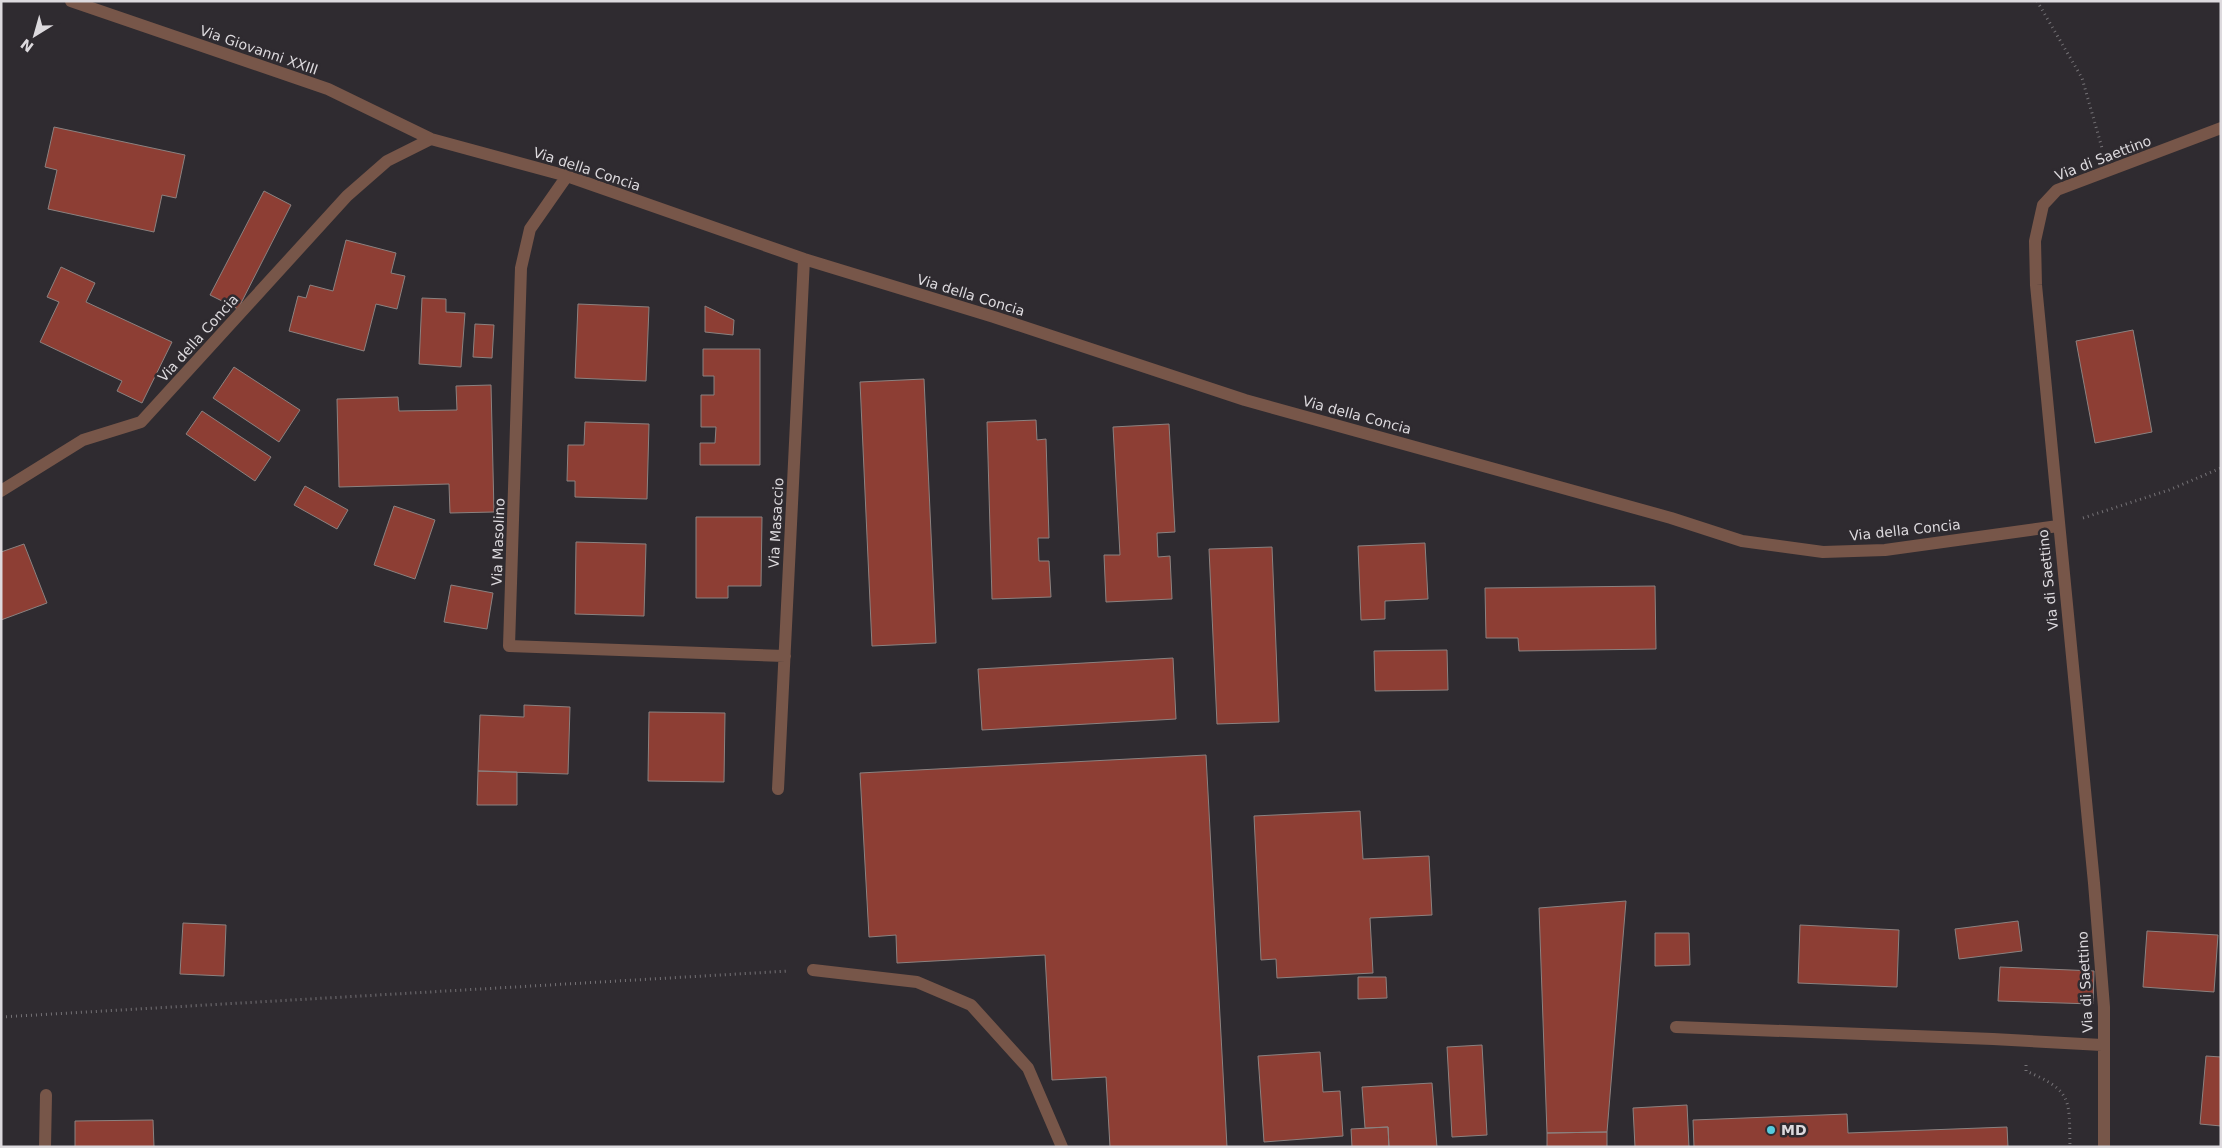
<svg xmlns="http://www.w3.org/2000/svg" width="2222" height="1148" font-family="'DejaVu Sans',sans-serif">
  <style>
    .building { fill: #8d3e34; stroke: #8b8280 }
    .lines { fill: none; stroke-linecap: round; stroke-linejoin: round }
    .path { stroke: #757276; stroke-width: 3; stroke-dasharray: 1 4; stroke-linecap: butt }
    .minor { stroke: #775649; stroke-width: 12 }
    .poi-dot { fill: #55cade; stroke: #2f2b30; stroke-width: 2 }
    .labels { text-anchor: middle; stroke-width: 5; stroke-linejoin: round; paint-order: stroke }
    .street-label { font-size: 14px; fill: #dddade; stroke: #2f2b30 }
    .poi-label { font-size: 14px; font-weight: bold; fill: #dddade; stroke: #2f2b30; text-anchor: start }
  </style>
  <rect width="100%" height="100%" fill="#2f2b30"/>
  <path class="building" d="M54,127L185,155L176,198L162,195L154,232L48,209L57,170L45,167Z
    M264,191L291,205L238,309L210,295Z
    M346,240L396,253L391,273L405,276L397,309L376,304L364,351L289,331L298,296L306,298L310,285L333,291Z
    M61,267L95,283L86,302L172,342L142,403L117,391L122,381L40,342L59,302L47,297Z
    M422,298L446,299V312L465,313L461,367L419,364Z
    M578,304L649,307L646,381L575,378Z
    M705,306L734,320L733,335L705,332Z
    M475,324L494,325L492,358L473,357Z
    M2133,330L2152,432L2095,443L2076,341Z
    M703,349H760V465H700V443H715L716,427H701V395H714V376H703Z
    M234,367L300,410L279,442L213,398Z
    M924,379L936,643L872,646L860,382Z
    M491,385L494,512L450,513L449,484L339,487L337,399L398,397L399,411L457,410L456,386Z
    M202,411L271,457L255,481L186,434Z
    M1036,420L1037,440L1046,439L1049,538H1038L1039,561H1049L1051,597L992,599L987,422Z
    M585,422L649,424L647,499L575,497V481H567L568,445H584Z
    M1169,424L1175,532L1157,533L1158,557L1170,556L1172,599L1106,602L1104,555H1120L1113,427Z
    M305,486L348,510L337,529L294,505Z
    M394,506L435,520L415,579L374,565Z
    M696,517H762L761,586H728V598H696Z
    M576,542L646,544L644,616L575,614Z
    M1425,543L1428,599L1385,601V619L1361,620L1358,546Z
    M24,544L47,603L1,620V552Z
    M1272,547L1279,722L1217,724L1209,549Z
    M451,585L493,593L487,629L444,622Z
    M1655,586L1656,649L1519,651L1518,638H1486L1485,588Z
    M1447,650L1448,690L1375,691L1374,651Z
    M1173,658L1176,719L982,730L978,669Z
    M524,705L570,707L568,774L478,771L480,715L524,717Z
    M649,712L725,713L724,782L648,781Z
    M1206,755L1227,1147H1110L1106,1077L1052,1080L1045,955L897,963L896,935L869,937L860,773Z
    M478,771L517,772V805H477Z
    M1360,811L1363,859L1429,856L1432,915L1370,918L1373,973L1277,978L1276,959L1261,960L1254,816Z
    M1626,901L1607,1132L1547,1133L1539,908Z
    M2018,921L2022,951L1959,959L1955,929Z
    M183,923L226,925L224,976L180,974Z
    M1800,925L1899,930L1897,987L1798,983Z
    M2147,931L2218,935L2214,992L2143,987Z
    M1655,933H1689L1690,965L1655,966Z
    M2000,967L2094,971L2093,1004L1998,1001Z
    M1358,977H1386L1387,998L1358,999Z
    M1482,1045L1487,1135L1452,1137L1447,1047Z
    M1320,1052L1323,1092L1340,1091L1343,1136L1264,1142L1258,1056Z
    M2206,1056L2221,1057V1126L2200,1124Z
    M1432,1083L1437,1147H1389L1388,1127L1365,1128L1362,1087Z
    M1687,1105L1689,1147H1635L1633,1108Z
    M1847,1114L1848,1133L2007,1127L2008,1147H1694L1693,1120Z
    M153,1120L154,1147H75V1121Z
    M1388,1127L1389,1147H1352L1351,1129Z
    M1607,1132V1147H1547V1133Z"/>
  <g class="lines">
    <path class="path" d="M2037,1L2082,78L2102,148
      M2083,518L2169,490L2221,468
      M1,1017L789,971
      M2026,1065V1071C2073,1091 2069,1099 2070,1147"/>
    <path class="minor" d="M71,1L328,89L431,139L567,176L804,259L994,317L1245,400L1671,518L1742,541L1823,552L1885,550L2058,526
      M567,176L530,229L521,268L509,646L785,656
      M1,491L83,440L141,422L347,196L387,161L431,139
      M778,789L804,259
      M813,970L917,982L971,1005L1028,1068L1062,1147
      M1676,1027L1993,1039L2102,1045
      M45,1147L46,1095
      M2104,1147V1007L2094,883L2036,285L2035,241L2043,205L2057,190L2221,128"/>
  </g>
  <circle class="poi-dot" cx="1771" cy="1130" r="5"/>
  <g class="labels">
    <g class="street-label">
      <text transform="translate(259 50) rotate(19)" y="5">Via Giovanni XXIII</text>
      <text transform="translate(2103 158) rotate(-21)" y="5">Via di Saettino</text>
      <text transform="translate(587 169) rotate(18)" y="5">Via della Concia</text>
      <text transform="translate(971 295) rotate(17)" y="5">Via della Concia</text>
      <text transform="translate(198 338) rotate(-48)" y="5">Via della Concia</text>
      <text transform="translate(1357 415) rotate(15)" y="5">Via della Concia</text>
      <text transform="translate(776 523) rotate(-87)" y="5">Via Masaccio</text>
      <text transform="translate(1905 530) rotate(-6)" y="5">Via della Concia</text>
      <text transform="translate(498 542) rotate(-88)" y="5">Via Masolino</text>
      <text transform="translate(2048 580) rotate(-96)" y="5">Via di Saettino</text>
      <text transform="translate(2085 982) rotate(-93)" y="5">Via di Saettino</text>
    </g>
    <g class="poi-label">
      <text x="1781" y="1135">MD</text>
    </g>
  </g>
  <rect width="2222" height="1148" fill="none" stroke="#dddade" stroke-width="5"/>
  <g transform="translate(35 35) rotate(217)" stroke="#2f2b30" stroke-width="4" paint-order="stroke">
  <path d="M0-4L9 19L0 12L-9 19Z" fill="#dddade"/>
  <text y="-8" font-size="14" font-weight="bold" text-anchor="middle" fill="#dddade">N</text>
  </g>
</svg>
